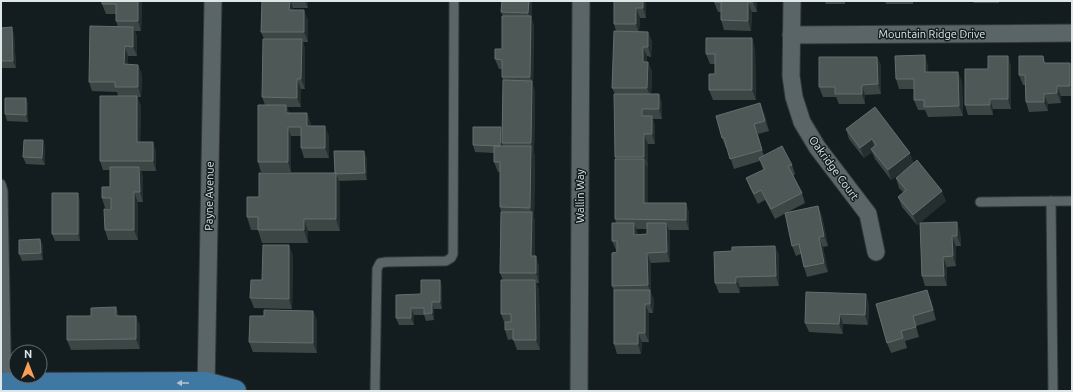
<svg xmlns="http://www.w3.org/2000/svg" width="1073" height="392" font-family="Ubuntu,sans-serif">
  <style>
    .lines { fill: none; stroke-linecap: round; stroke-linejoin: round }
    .lane-casing { stroke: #33383a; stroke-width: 11 }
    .street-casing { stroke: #33383a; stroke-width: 19 }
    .primary-casing { stroke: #33383a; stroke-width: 24 }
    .lane { stroke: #5a6568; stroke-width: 9 }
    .street { stroke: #5a6568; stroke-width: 17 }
    .primary { stroke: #3f79a3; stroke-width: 22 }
    .wall { fill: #3c4745; fill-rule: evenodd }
    .shaded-wall { fill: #242f2f }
    .building { fill: #4e5857; stroke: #646e6d }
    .oneway { fill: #afc5d3 }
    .labels { text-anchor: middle; stroke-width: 3; stroke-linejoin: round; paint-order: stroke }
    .street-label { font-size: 11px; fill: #dfe6e7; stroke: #131d1f }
  </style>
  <rect width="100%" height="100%" fill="#131d1f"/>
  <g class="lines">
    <g class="lane-casing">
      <path id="lane" d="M1,184L3,191L6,350L7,384
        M1051,201L1053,391
        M980,202L1072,201
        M375,391L377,269L380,263L386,262L446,261L451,258L453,254L454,1"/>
    </g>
    <g class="street-casing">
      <path id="street" d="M792,1L791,76L794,97L802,122L817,147L868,214L876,252
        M791,35L1072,33
        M206,391L213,1
        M579,391L581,1"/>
    </g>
    <g class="primary-casing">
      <path id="primary" d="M1,384L206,383L235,391"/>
    </g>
    <use href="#lane" class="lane"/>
    <use href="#street" class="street"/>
    <use href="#primary" class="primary"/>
  </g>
  <path class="wall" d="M102,1H142L141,31H135L137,37V56H128V64L138,65L142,75L141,97H137L141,106L140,142H153L156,152V171H141L143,177V202H138V240H108L105,230L111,208H105L102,198L110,187V170H103L100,161L118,96L117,92L92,91L89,82L118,27L116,21V14H106L102,4Z
    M262,1H308V8H293V10L308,20V42H303L305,49V89H301V107H287L289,113L311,123V126L329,136V158H304L301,148V136H291V172H261L258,162L265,105L262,97L264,39L261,32Z
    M502,1H532V20L534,26L533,86L535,91L534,153L535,156L534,218L535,222V256L539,266V283H536L539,290L540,350H517L513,339L508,340L505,330V324L501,314L503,280L500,273L501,212L500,207V172H498L494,162V153L475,152L473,145L502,132L503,81L502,77V69H499L495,59L502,49L503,16L501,12Z
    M614,1H646V18H640L639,31L648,32L652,41L651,57L647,56V62H648L652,72L651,94H659L662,104V119H653L655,126V144H648V166H647L648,169V203H686L689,213V230H669L670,233V262L651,263V293L654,300L653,313H649V342H642L641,354H617L614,344V291L612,286L617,252L612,241L616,223L615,219V94L612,88L616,31L614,24ZM636,229H647V234L638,235Z
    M757,1V12H752L751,31L724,30L721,20V12H718L714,2Z
    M824,1H845V4H826Z
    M885,1H913V4H886Z
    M973,1H999V3H974Z
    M1014,1H1072L1015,2Z
    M1,28L14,34L16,68H1Z
    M755,48L756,100H713L709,90L715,74V64H710L706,54Z
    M1008,56L1011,66V109H993V115H968L965,105Z
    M877,57L881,66V94L865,95V104H839L836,97H823L819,87Z
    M1046,63H1070L1072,69V96H1061V103L1048,104V111L1029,112L1026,102L1025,85H1023L1019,75Z
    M928,65V72L962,81L963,116L928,117L925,110H918L914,100V89H899L896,79Z
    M26,98L28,105V122L7,121L5,114Z
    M875,107L914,163L891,180L875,159L872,152L864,158L849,139L846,129Z
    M764,113L769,131L758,134L764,156L792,165L795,174L793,176L802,193L805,203L788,212L818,206L822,216L828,246L823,247L828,272L807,277L804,267L801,254L796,256L792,246L786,213L775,219L765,200L758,204L750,188L746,178L763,170L760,161L734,169L727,148H726L722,138Z
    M45,147V165L26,164L23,157Z
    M367,158V180L339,181L340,185V231H308V243H262L258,230H251L247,217L259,197L335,173Z
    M896,178L946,201L917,225L902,207L898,197L904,193L899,188Z
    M80,200V241H55L52,234Z
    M920,223L960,232L961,246H956V266L947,267V286H925L922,276Z
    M40,239L43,246V260L22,261L19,254Z
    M775,246L779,256V286L740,287V293H719L715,283L732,251Z
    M293,255L292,309L254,308L250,298L262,280Z
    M440,280L442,287V309H434V320L426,321L424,315H414V325H399L396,318L421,294Z
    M931,300L936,320L916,326L919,337L905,341L907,348L891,353L887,343L876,304Z
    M869,304L868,325L843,324V334L809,332L805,323Z
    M116,307L119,316H136L140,326V349L71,350L67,340L91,316Z
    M313,311L317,321V353L253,352L249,342L264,316Z"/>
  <path class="shaded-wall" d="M138,1H142L141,31L138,21Z
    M290,1H291L293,8V20L289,10Z
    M305,1H308V8Z
    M529,1H532V20L534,26L533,86L535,91L534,153L531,143L532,82L530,77L531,19L528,13Z
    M643,1H646V18L643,8Z
    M753,1H757V12L753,2Z
    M748,2L752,12L751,31L748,21Z
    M636,8L640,18L639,34L636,24Z
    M304,10L308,20V42L304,32Z
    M12,27L14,34L16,68L13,61Z
    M133,27L137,37V56L133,47Z
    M648,32L652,41L651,57L648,47Z
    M752,38L755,48L756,100L752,90Z
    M302,39L305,49V89L301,79Z
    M125,46L128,56V74L124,64Z
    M643,47L647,56V72L643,62Z
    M925,55L928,65L929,82L925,72Z
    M1008,56L1011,66V109L1008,99Z
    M1043,56L1047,66L1044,63Z
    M877,57L881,66V94L878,84Z
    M648,62L652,72L651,98L647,88Z
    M1070,63L1072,69V91L1070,86Z
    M138,65L142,75L141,97L138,87Z
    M958,72L962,81L963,116L959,106Z
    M297,79L301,89V107L297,98Z
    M862,85L865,95V104L862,94Z
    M1057,86L1061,96V103L1057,93Z
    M659,94L662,104V119L659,109Z
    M1044,94L1048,104V111L1044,102Z
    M137,96L141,106L140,152L137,142Z
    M26,98L28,105V122L26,115Z
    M990,99L993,109V115L990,105Z
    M760,103L764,113L769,131L765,121Z
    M286,105L289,115L286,113Z
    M307,113L311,123V136L307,126Z
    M652,116L655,126V144L652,134Z
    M754,124L758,134L765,160L762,150Z
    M325,126L329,136V158L325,148Z
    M288,127L291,136V172L288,162Z
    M501,127L503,134L502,143L503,145V153L500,146Z
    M644,134L648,144V166L644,157Z
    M872,139L875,149H871L872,152L864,158L860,148Z
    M43,140L45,147V165L42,158Z
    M153,142L156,152V171L153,161Z
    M531,146L535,156L534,218L530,208Z
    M364,151L367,158V180L365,173Z
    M910,153L914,163L891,180L888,170Z
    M644,159L648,169V213L644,203Z
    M139,167L143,177V202L140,192Z
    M336,173L340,185V231L336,219Z
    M942,191L946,201L917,225L913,215Z
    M134,192L138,202V240L134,230Z
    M78,193L80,200V241L78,234Z
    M686,203L689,213V230L686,220Z
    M818,206L822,216L828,246L824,236Z
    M532,212L535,222V266L531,256Z
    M304,219L308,231V243L304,230Z
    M957,222L960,232L961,246L957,236Z
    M634,223L638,233V244L634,235Z
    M666,223L670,233V262L667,252Z
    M952,236L956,246V266L953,256Z
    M819,237L823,247L828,272L824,263Z
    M40,239L43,246V260L41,253Z
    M289,245L293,255L292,309L289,299Z
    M775,246L779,256V286L776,276Z
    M647,253L651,263V293L654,300L653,313L650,304V292L648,285Z
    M536,256L539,266V283L536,273Z
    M943,257L947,267V286L944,276Z
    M736,277L740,287V293L736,283Z
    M440,280L442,287V309L440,302Z
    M535,280L539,290L540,350L536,340Z
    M927,290L931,300L936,320Z
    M866,294L869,304L868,325L865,315Z
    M432,302L434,309V320L432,313Z
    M645,304L649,313V342L645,333Z
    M116,307L119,317L116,316Z
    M411,308L414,315V325L411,318Z
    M313,311L317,321V353L313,343Z
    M840,314L843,324V334L839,324Z
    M136,316L140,326V349L136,339Z
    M638,333L642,342L641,354L638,344Z"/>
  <path class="building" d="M102,1H138V21H116V4H102Z
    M262,1H290L289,10H304V32H261Z
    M502,1H529L528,13L501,12Z
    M614,1H643V8H636V24H614Z
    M714,1H753V2H748V21L721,20V2H714Z
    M502,16H531L530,77H502V60L495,59V49H502Z
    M90,26L133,27V47L125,46L124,64L138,65V87H115V82H89Z
    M12,27L13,61H1V28Z
    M614,31L648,32V47H643V62H648L647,88H612Z
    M706,38H752V90H709V74H715V54H706Z
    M263,39H302L301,79H297V98L262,97Z
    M925,55V72H958L959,106L924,107V100H914V79H896L895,56Z
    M988,56H1008V99H990V105H965V69H988Z
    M1019,56H1043L1044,63H1070V86H1057V93L1044,94V102H1026L1025,75H1019Z
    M819,57H877L878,84L862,85V94H835V87H819Z
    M503,80L532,81L531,143H502Z
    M614,94H659V109H642V116H652V134H644V157H615Z
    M100,96H137V142H153V161H100Z
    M5,98H26V115L5,114Z
    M760,103L765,121L754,124L762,150L730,159L724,138H722L716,116Z
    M258,105H286V113H307V126H325V148H301V127H288V162H258Z
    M875,107L910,153L888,170L871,149L876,145L872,139L860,148L846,129Z
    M473,127H501L500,146L473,145Z
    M24,140H43L42,158L23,157Z
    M494,146H531L530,208L500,207V162H494Z
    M782,146L792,165L788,166L802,193L771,209L761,190L754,194L746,178L765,169L759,158Z
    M334,151H364L365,173L336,174V173H335Z
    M615,159H644V203H686V220L615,219Z
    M917,160L942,191L913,215L898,197L906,190L896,178Z
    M110,167H139L140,192H134V230H105L104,209H111V198H102V187H110Z
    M259,173H336V219H304V230H258V217H247V197H259Z
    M52,193H78V234H52Z
    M818,206L824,236L819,237L824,263L804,267L799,244L792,246L785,213Z
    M501,212H532L531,256H536V273H500Z
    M957,222V236H952L953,256L943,257L944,276H922L920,223Z
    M612,223H634V235L647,234V223H666L667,252L647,253L648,285L612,286V253L617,252V241H612Z
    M40,239L41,253L19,254V240Z
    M263,245H289V299L250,298L251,280H262Z
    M775,246L776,276L736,277V283H715L714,252L732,251V247Z
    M421,280H440V302H432V313L424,314V308H411V318H396V295L421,294Z
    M501,280H535L536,340H513V329L505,330V322H511V314H501Z
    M614,290H650V304H645V333H638V344H614Z
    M927,290L933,310L913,316L916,327L901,331L903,338L887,343L876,304Z
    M806,292L866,294L865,315L840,314L839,324L805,323Z
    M116,307V316H136V339L67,340V316H91V308Z
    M264,310L313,311V343L249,342L250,316H264Z"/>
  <defs><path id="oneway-solid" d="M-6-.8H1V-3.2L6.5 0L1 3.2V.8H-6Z"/></defs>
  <use class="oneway" href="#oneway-solid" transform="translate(183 383) rotate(180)"/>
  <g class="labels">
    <g class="street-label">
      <text x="932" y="38">Mountain Ridge Drive</text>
      <text transform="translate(834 168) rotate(54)" y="4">Oakridge Court</text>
      <text transform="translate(209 196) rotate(-89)" y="4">Payne Avenue</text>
      <text transform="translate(580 196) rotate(-90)" y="4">Wallin Way</text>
    </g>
  </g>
  <rect width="1073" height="392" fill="none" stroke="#dfe6e7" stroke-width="4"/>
  <g transform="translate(28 364)"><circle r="19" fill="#131d1f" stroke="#656d6f"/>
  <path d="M0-3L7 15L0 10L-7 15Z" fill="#fd9c55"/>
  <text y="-6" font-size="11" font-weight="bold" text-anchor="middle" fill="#dfe6e7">N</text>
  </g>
</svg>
